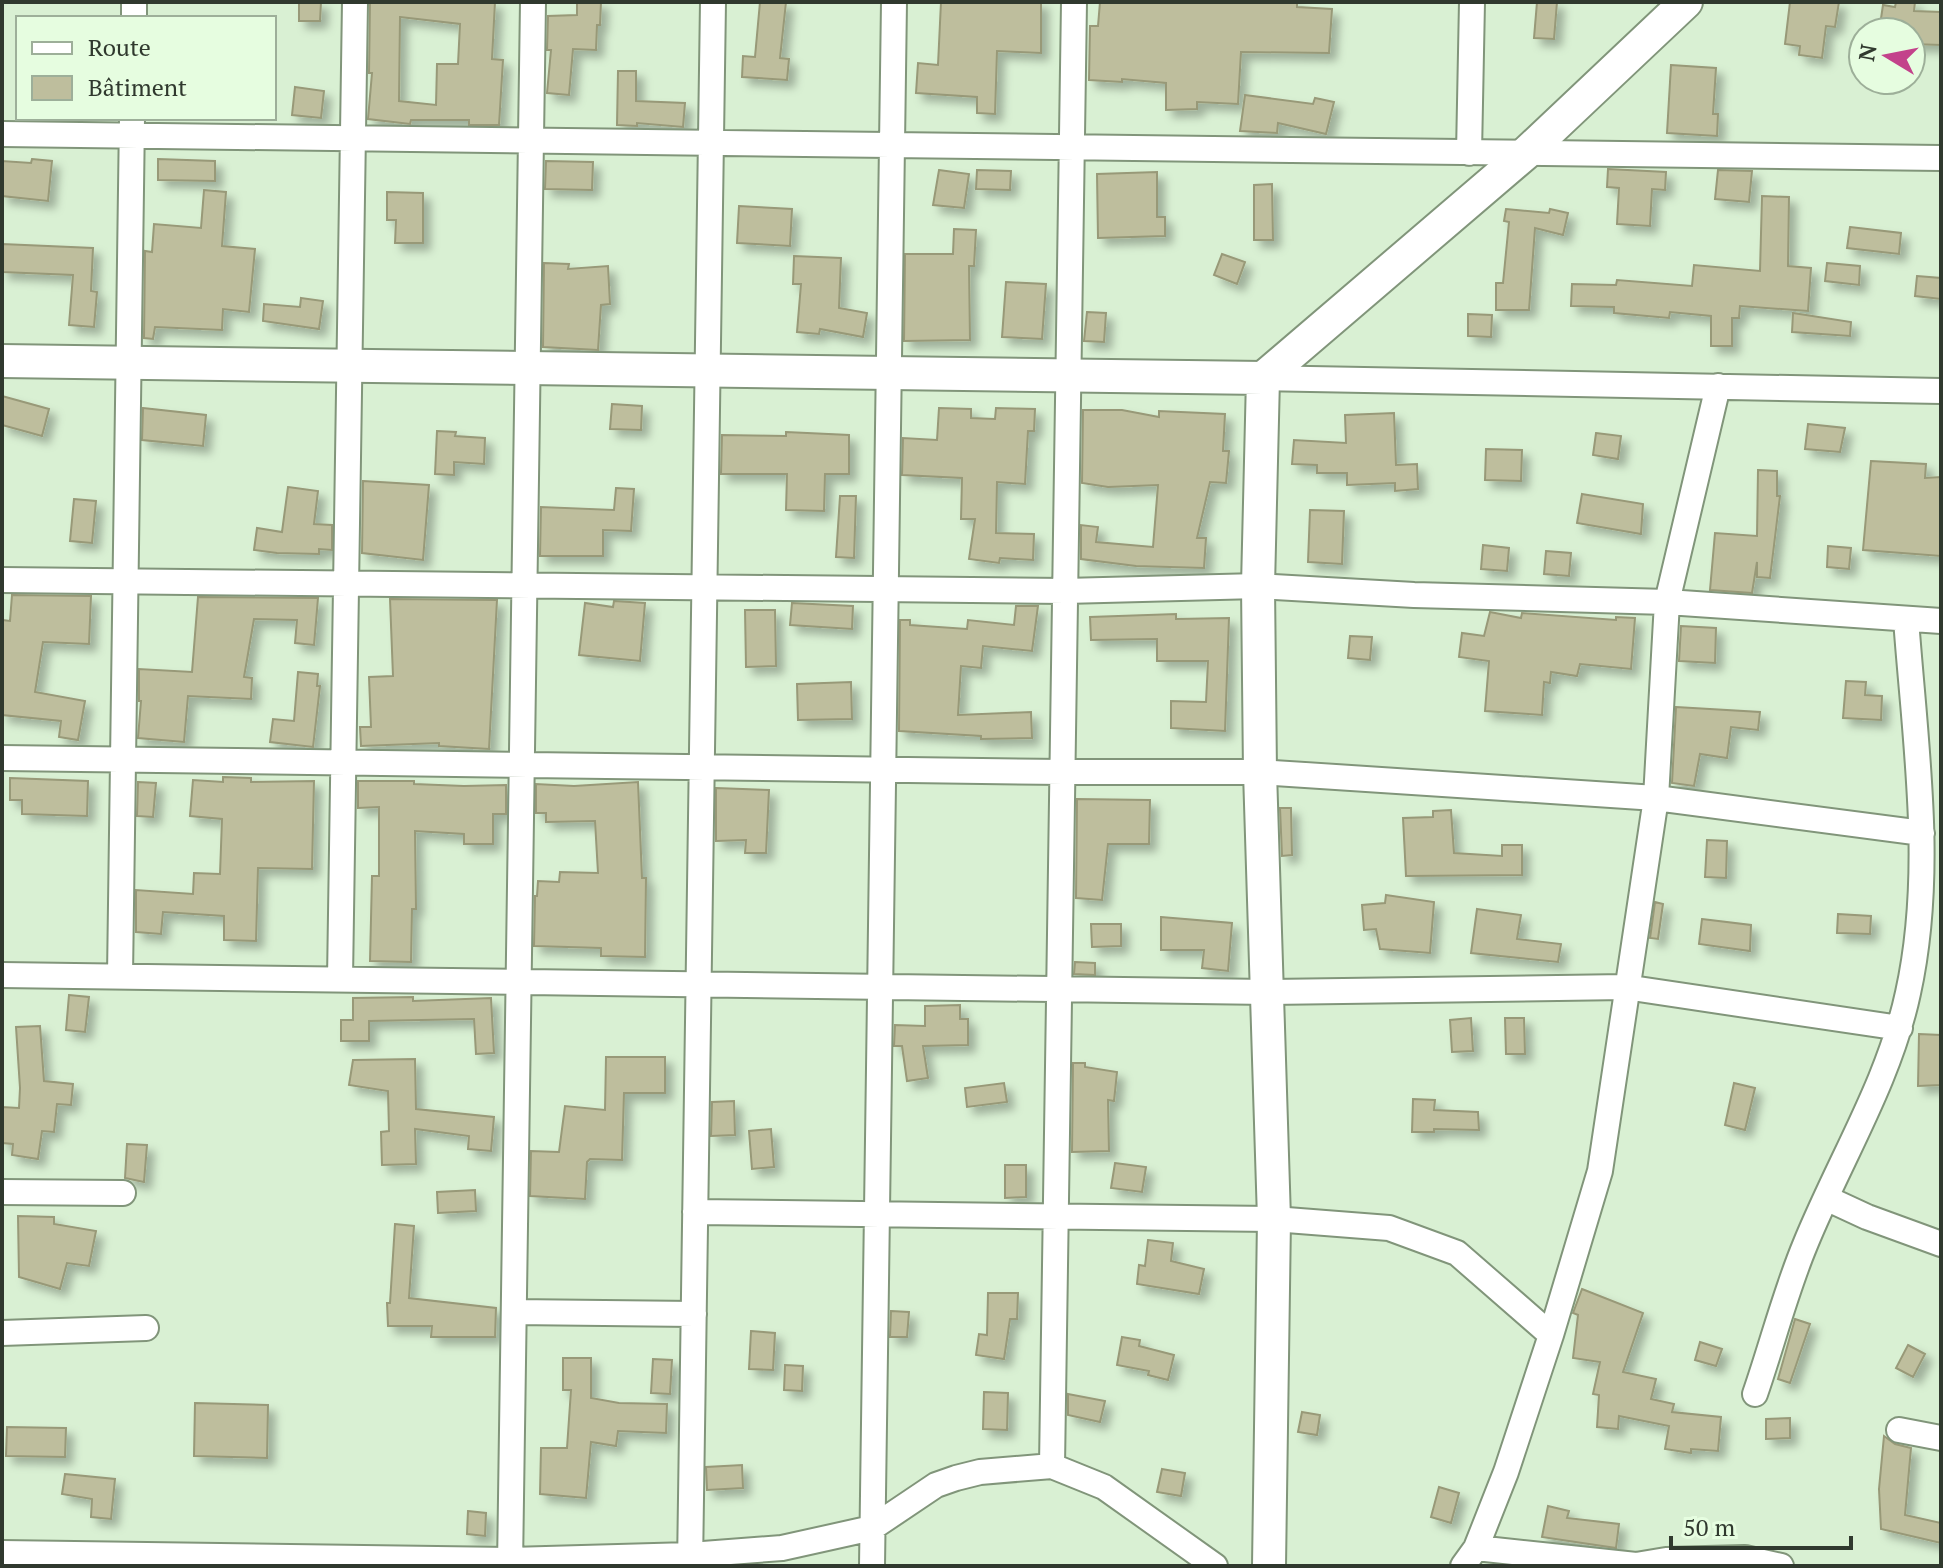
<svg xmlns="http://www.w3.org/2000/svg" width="1943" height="1568" font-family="'PT Serif',serif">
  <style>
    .building { fill: #bebe9d; stroke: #989978; stroke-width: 2; fill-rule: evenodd; filter: url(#shadow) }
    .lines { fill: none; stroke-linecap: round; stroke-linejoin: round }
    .street-casing { stroke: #81957a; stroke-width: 28 }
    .secondary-casing { stroke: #81957a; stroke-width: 36 }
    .street { stroke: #fff; stroke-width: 24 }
    .secondary { stroke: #fff; stroke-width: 32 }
  </style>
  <defs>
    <filter id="shadow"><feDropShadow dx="7" dy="7" stdDeviation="4" flood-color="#0004"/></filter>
  </defs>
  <rect width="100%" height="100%" fill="#d9f0d3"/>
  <path class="building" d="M299,2H321L320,21H299Z
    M370,2H495L492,59L503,60L499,125H469V120H411L410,124L368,119L372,73H369ZM400,17L460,24L458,64H437L436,105L399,101Z
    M577,2H601L600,25H597L596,50L573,49L569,95L547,93L551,50H547L548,16L577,15Z
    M760,2H786L780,58L789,59L787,80L742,77L743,56L755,57Z
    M941,2H1041V53L997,51L995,114L977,113V97L916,93L918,63L938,65Z
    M1100,2H1297V7L1332,9L1329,53L1241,52L1238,104L1197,102V109L1166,110V83L1122,79V82L1089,80L1090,26H1098Z
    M1537,2H1557L1554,39L1534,38Z
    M1790,2H1839L1835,27L1826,26L1822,58L1799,55L1800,46L1785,44Z
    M1896,2H1915L1914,11L1941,12V45L1911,44V32H1879L1883,5L1895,7Z
    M1671,65L1716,68L1713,114H1718L1717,136L1667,133Z
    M618,71H636V101L685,103L683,127L637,123V126L617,125Z
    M295,87L324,91L321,118L292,115Z
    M1245,95L1313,104L1315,98L1334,102L1326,134L1278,123L1277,133L1240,131Z
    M32,159L52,161L48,201L2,196V161L31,163Z
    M158,159L215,161V181L158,180Z
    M546,161L593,162L592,190L545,189Z
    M1608,169L1666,172L1665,190L1652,189L1650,226L1617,224L1619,188L1607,187Z
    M939,170L969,174L964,208L933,205Z
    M977,170L1011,171L1010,190L976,189Z
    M1718,170L1752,171L1749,202L1715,199Z
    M1157,172V217H1165V236L1098,238L1097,174Z
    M1272,184L1273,240H1254V185Z
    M204,190L226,192L222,246L255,249L249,312L223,309L222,330L155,327L153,339L144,338L145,251L152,252L154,224L201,228Z
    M387,192L423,193V243H395L396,220H387Z
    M1762,196L1789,197L1788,266L1811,268L1808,311L1740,306L1739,318H1732V346H1711V316L1670,312L1669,318L1614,313V307L1571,306L1572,284L1616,285L1617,280L1692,286L1694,265L1760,271Z
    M739,206L792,209L790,246L737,243Z
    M1506,209L1549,213L1550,209L1568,213L1563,235L1535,228L1529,310H1496V283H1503L1509,222L1504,221Z
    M1850,227L1901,233L1899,254L1847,248Z
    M954,229L976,230L974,266H969L970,340L904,341L905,254H953Z
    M2,244L93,248L91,291L97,292L94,327L69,325L73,275L2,272Z
    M1222,254L1245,262L1237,284L1214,275Z
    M794,256L841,258L839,308L867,313L863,337L820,329L819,334L797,332L801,284H793Z
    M544,263L569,264L568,269L608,266L610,304L601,305L598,350L543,347Z
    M1827,263L1860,266L1859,285L1825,281Z
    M1917,276L1941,278V299L1915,296Z
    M1006,282L1046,284L1042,339L1002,337Z
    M301,298L323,301L319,329L263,321L264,304L300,307Z
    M1087,312L1106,313L1104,342L1084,341Z
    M1793,313L1851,322L1850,336L1792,332Z
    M1468,314L1492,315L1491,337L1468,336Z
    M2,396L49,409L42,436L2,425Z
    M612,404L642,406L641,430L610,429Z
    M143,408L206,415L203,446L142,440Z
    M939,408L971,409V418L995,419L996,408L1035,409L1034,431H1028L1025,484L997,482L996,533L1034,534L1033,560L1000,558L999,563L969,559L975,519H961L962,478L902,475L903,438L937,440Z
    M1083,410H1122L1159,417V411L1225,414L1223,451H1229L1226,483L1210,482L1197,538H1206L1204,568L1136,566L1081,559V525L1098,527L1096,542L1153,547L1158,485L1108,487L1082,483Z
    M1394,413L1396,465L1417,464L1418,489L1395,491V483L1347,485V473H1317V465L1292,464L1294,440L1346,443L1345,415Z
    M1808,424L1845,428L1840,452L1805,449Z
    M437,431L456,432L455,436L485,438L484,464L454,462V475L435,474Z
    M786,432L849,435V474H825L824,511L786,510L787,474H721L722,435L786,436Z
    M1596,433L1621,436L1618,459L1593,455Z
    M1486,449L1522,450L1521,481L1485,480Z
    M1871,461L1926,464L1925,478L1941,477V556L1863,550Z
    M1758,470L1777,471V496H1780L1770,578L1757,577V562L1752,593L1710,590L1715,533L1757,536Z
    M363,481L429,485L423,560L362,553Z
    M288,487L318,491L314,524L332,525V550L319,549V554L277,553L254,550L257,528L282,532Z
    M616,488L634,489L631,531L603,530V556H540L541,507L614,510Z
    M1582,494L1643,504L1641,534L1577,523Z
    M840,496H856L854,558L836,557Z
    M74,499L96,501L92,543L70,541Z
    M1310,510L1344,511L1342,564L1308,562Z
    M1483,545L1509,548L1507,571L1481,569Z
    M1828,546L1851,548L1849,569L1827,567Z
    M1546,551L1571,553L1569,576L1544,574Z
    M12,595L91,596L89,644L43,642L35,692L85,701L78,740L59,737L61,721L2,715V620L10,621Z
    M198,597L318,598L314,645L295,643L297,620L254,619L244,677L252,678L251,699L188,696L184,742L138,738L141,701H139V669L192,672Z
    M390,599L497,600L489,749L439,746V743L361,746L360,727H371L369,677L393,676Z
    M614,601L645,603L640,661L579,655L585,603L613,607Z
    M792,603L853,606L852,629L790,625Z
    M1016,606H1038L1032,651L983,646L981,668L961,666L958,715L1031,712L1032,738L981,739V736L899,731L900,620H910V625L967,629L968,620L1014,625Z
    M745,610H775L776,666L746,667Z
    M1490,612L1521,618L1522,613L1616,620V617L1635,618L1631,669L1580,664L1577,676L1551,672L1550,683L1544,682L1542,715L1485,711L1489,661L1459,657L1462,633L1484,636Z
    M1176,614V619L1229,618L1225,731L1171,728V701L1206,702L1208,661H1157V639L1091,640L1090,617Z
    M1681,626L1716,628L1715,663L1679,661Z
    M1350,636L1372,637L1370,660L1348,658Z
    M298,672L318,674L317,686H320L313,747L270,742L273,719L294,721Z
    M1846,681L1866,682L1865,695L1882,696L1881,720L1843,718Z
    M851,682L852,719L798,720L797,684Z
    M1676,707L1760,712L1758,730L1731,727L1727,758L1700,754L1694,786L1672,783Z
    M223,777L251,778V782L314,781L312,869L258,868L256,941L224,940V916L163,912L161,934L136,932V890L193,894L194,873L220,874L222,819L190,816L193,780L223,782Z
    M10,778L88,781L87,816L22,814V800H10Z
    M358,781H414V784L464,786L506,785V814H493V844H464V834L415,831L416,909H412L411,962L370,961L372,876H379V807L358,808Z
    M138,782L156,783L153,817L137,816Z
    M638,782L642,878H646L645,957L601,956V948L534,946L535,896H537L538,881L559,882L560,872L598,873L595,821L546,822V813H536V784L574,786Z
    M716,788L769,790L766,853H745L746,840L716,841Z
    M1077,799L1150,800L1149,844H1108L1102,900L1076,898Z
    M1280,808H1291L1292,855L1282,856Z
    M1451,810L1454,853L1502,856V845H1522V875L1406,876L1403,818L1433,817V811Z
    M1707,840L1727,841L1726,878L1705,877Z
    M1386,895L1434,902L1430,953L1380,949L1376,929L1364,930L1362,905L1385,903Z
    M1655,902L1663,904L1658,939L1650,938Z
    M1477,909L1521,915L1517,939L1561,944L1558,962L1471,953Z
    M1838,914L1871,916L1870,934L1837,933Z
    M1161,917L1232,923L1228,971L1202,968L1204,950H1161Z
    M1702,919L1751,925L1750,951L1699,944Z
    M1091,924H1121V946L1092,947Z
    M1075,962L1095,963V975L1074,974Z
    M69,995L89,997L85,1032L66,1030Z
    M413,997V1001L491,998L494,1053L476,1054L474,1019L369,1021V1041H341V1020H353V998Z
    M960,1005V1019H968V1045L923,1046L928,1078L907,1081L902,1046H894L895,1025L925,1026V1006Z
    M1471,1018L1473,1051L1452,1052L1450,1020Z
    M1505,1018H1524L1525,1054H1506Z
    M40,1026L44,1081L73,1084L71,1105L57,1104L54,1132L42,1131L38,1159L12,1155L13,1144L2,1143V1107L19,1108L20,1088L16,1027Z
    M1919,1034L1941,1035V1085L1918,1086Z
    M606,1057H665V1093H624L622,1160L590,1159L587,1162L585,1199L530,1196L531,1151L559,1152L565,1106L605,1110Z
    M415,1059L416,1109L494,1117L491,1151L468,1149L469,1136L415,1129L416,1164L382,1165L381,1132L389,1131L388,1091L349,1085L353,1060Z
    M1073,1063H1085V1067L1117,1072L1114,1101L1108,1100L1109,1151L1072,1152Z
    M1004,1083L1007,1102L967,1107L965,1088Z
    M1734,1083L1755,1088L1745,1130L1725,1125Z
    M1413,1099L1435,1100L1434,1110L1478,1112L1479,1130L1434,1129V1132H1412Z
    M734,1101L735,1135L711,1136L712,1102Z
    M771,1129L774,1167L752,1169L749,1131Z
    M127,1144L147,1145L144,1182L125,1178Z
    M1115,1163L1146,1167L1142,1192L1111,1188Z
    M1005,1165H1026V1197L1005,1198Z
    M475,1190L476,1211L438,1213L437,1192Z
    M18,1216L54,1217V1224L96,1231L89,1266L67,1263L60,1289L19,1277Z
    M395,1224L414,1226L409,1298L496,1308L495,1337H431L432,1326H388L387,1303H390Z
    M1148,1240L1173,1243L1171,1261L1204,1269L1199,1294L1137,1284L1139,1265L1145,1266Z
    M1582,1289L1643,1313L1623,1372L1656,1379L1651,1399L1674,1404L1672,1412L1721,1417L1718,1451L1691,1449V1453L1665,1449L1669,1426L1619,1416L1618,1429L1597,1427L1599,1395L1593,1394L1600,1362L1573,1358L1578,1315L1573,1313Z
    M988,1293H1018L1017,1319H1010L1004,1359L976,1355L979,1334L987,1335Z
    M891,1311L909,1312L907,1337H890Z
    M1795,1319L1810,1324L1790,1383L1778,1379Z
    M751,1331L775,1333L773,1370L749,1369Z
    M1122,1337L1140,1340L1139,1346L1174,1355L1168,1380L1148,1375L1149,1371L1117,1365Z
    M1700,1342L1722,1349L1716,1366L1695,1360Z
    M1908,1345L1925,1354L1913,1377L1896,1368Z
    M563,1358H591V1398L619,1403L667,1404L666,1433L618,1431L616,1446L591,1442L586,1498L540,1494L541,1448H567L571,1390H563Z
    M653,1359L672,1360L670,1394L651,1393Z
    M785,1365L803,1366L802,1391L784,1390Z
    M984,1392L1008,1393L1007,1430L983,1429Z
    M1068,1394L1105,1401L1100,1422L1068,1415Z
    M195,1403L268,1405L267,1458L194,1456Z
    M1302,1412L1320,1415L1317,1435L1298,1432Z
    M1790,1418V1438L1766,1439V1419Z
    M7,1427L66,1428L65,1457L6,1456Z
    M1884,1436L1895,1444L1911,1448L1905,1515L1941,1523V1543L1881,1529L1879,1489Z
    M742,1465L743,1488L707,1490L706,1467Z
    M1162,1469L1185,1473L1181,1496L1157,1492Z
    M65,1474L115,1479L111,1519L91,1517L92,1499L62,1494Z
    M1439,1487L1459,1493L1451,1523L1431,1517Z
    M1548,1506L1569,1511L1567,1518L1619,1524L1616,1548L1542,1537Z
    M468,1511L486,1513L485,1536L467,1534Z"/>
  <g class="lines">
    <g class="street-casing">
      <path id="street" d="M134,18V2
        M2,134L1941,158
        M1469,153L1472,2
        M1263,378L1941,391
        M2,580L1065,591L1258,586L1414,595L1667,602L1941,621
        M2,758L1063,772H1260L1656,798L1922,833
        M2,975L1268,992L1625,987L1900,1028
        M120,976L132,118
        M340,979L355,2
        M2,1192L123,1193
        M1826,1198L1867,1217L1941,1244
        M695,1212L1274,1219L1389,1228L1457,1253L1551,1335
        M514,1312L694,1314
        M2,1333L146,1328
        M1755,1394C1772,1345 1785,1293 1805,1245C1839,1161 1889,1082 1908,993C1935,871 1915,743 1906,619
        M1899,1430L1941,1438
        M1052,1466L1074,2
        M1476,1548L1636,1565L1666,1560L1745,1558L1781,1566
        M2,1553L510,1560L690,1555L782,1548L872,1528L936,1485L956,1478L980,1472L1052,1466L1104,1487L1215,1566
        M510,1566L533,2
        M690,1566L713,2
        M872,1566L894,2
        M1463,1566L1476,1548L1506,1472L1551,1335L1600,1171L1656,798L1667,602L1718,386"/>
    </g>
    <g class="secondary-casing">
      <path id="secondary" d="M2,361L1263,378L1526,153L1686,2
        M1263,378L1258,586L1260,772L1274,1219L1269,1566"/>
    </g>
    <use href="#street" class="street"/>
    <use href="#secondary" class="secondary"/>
  </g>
  <rect width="1943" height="1568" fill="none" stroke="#30392e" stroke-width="8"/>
  <rect x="16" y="16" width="260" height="104" fill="#e6fde0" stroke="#9daf99" stroke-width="2"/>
  <rect x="32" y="42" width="40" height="12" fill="#ffffff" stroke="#9daf99" stroke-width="2"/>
  <text x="88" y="56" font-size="24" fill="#30392e">Route</text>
  <rect x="32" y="76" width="40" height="24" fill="#bebe9d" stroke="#9daf99" stroke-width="2"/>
  <text x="88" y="96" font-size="24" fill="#30392e">Bâtiment</text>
  <g transform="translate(1887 56) rotate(280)"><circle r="38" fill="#e6fde0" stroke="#9daf99" stroke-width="2"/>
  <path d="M0-6L14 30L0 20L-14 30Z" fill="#c3428b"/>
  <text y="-12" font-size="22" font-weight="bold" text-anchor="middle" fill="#30392e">N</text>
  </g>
  <path d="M1671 1536v12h180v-12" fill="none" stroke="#30392e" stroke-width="4"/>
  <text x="1683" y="1536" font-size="24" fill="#30392e" stroke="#e6fde0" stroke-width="6" paint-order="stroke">50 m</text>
</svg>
